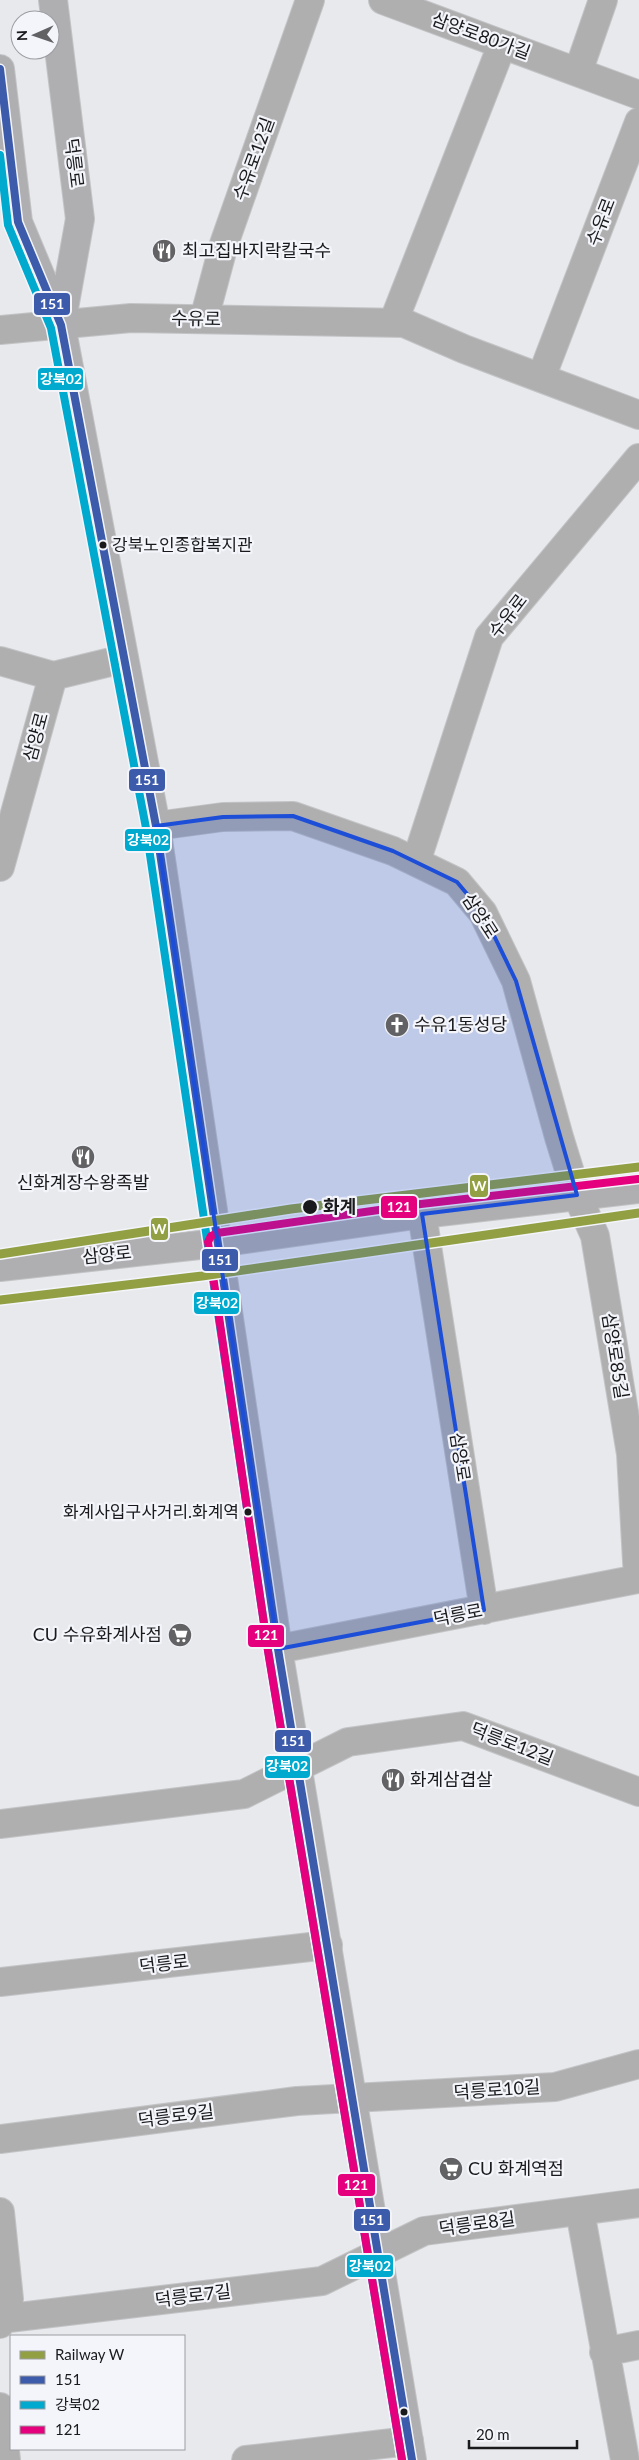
<svg xmlns="http://www.w3.org/2000/svg" width="639" height="2460" font-family="Lato,'Noto Sans KR',sans-serif">
  <style>
    .lines { fill: none; stroke-linecap: round; stroke-linejoin: round }
    .street-casing { stroke: #c3c4c6; stroke-width: 30 }
    .secondary-casing { stroke: #c3c4c6; stroke-width: 30 }
    .street { stroke: #b0afb0; stroke-width: 28 }
    .secondary { stroke: #afaeb0; stroke-width: 28 }
    .bus-1-casing { stroke: #f3f5fb; stroke-width: 11 }
    .bus-2-casing { stroke: #f3f5fb; stroke-width: 11 }
    .bus-3-casing { stroke: #f3f5fb; stroke-width: 11 }
    .bus-1 { stroke: #3d5bab; stroke-width: 8 }
    .bus-2 { stroke: #00a9ce; stroke-width: 8 }
    .bus-3 { stroke: #e5007d; stroke-width: 8 }
    .rail-1-casing { stroke: #f3f5fb; stroke-width: 12 }
    .rail-1 { stroke: #92a043; stroke-width: 9 }
    .marked { fill: #1d4ed8; fill-opacity: 0.2; stroke: #1d4ed8; stroke-width: 4; stroke-linejoin: round }
    .bus-dot { fill: #1a1a1c; stroke: #f3f5fb; stroke-width: 2 }
    .labels { text-anchor: middle; stroke-width: 4.5; stroke-linejoin: round; paint-order: stroke }
    .bus-label { font-size: 17px; fill: #1a1a1c; stroke: #f3f5fb; text-anchor: start }
    .street-label { font-size: 18px; fill: #1a1a1c; stroke: #f3f5fb }
    .poi-label { font-size: 18px; fill: #1a1a1c; stroke: #f3f5fb; text-anchor: start }
    .stop-label { font-size: 18px; font-weight: bold; fill: #1a1a1c; stroke: #f3f5fb; text-anchor: start }
    .line-badge { stroke: #f3f5fb; stroke-width: 2 }
    .badge-label { font-size: 14px; text-anchor: middle; font-weight: bold; fill: #fff }
  </style>
  <rect width="100%" height="100%" fill="#e7e9ec"/>
  <g class="lines">
    <g class="street-casing">
      <path id="street" d="M383,0L639,95
        M578,72L603,0
        M204,319L224,244L310,0
        M393,323L502,45
        M0,330L131,318L404,323L464,349L639,415
        M541,378L639,122
        M0,661L53,676
        M156,826L223,817L293,816L393,851L457,882L483,913L516,981L559,1137L577,1195L595,1236L631,1454L638,1579
        M416,862L489,637L639,458
        M0,867L53,676L123,659
        M422,1214L484,1610
        M278,1649L638,1579
        M0,1824L244,1794L348,1742L463,1726L639,1792
        M0,1982L328,1945
        M0,2139L297,2101L555,2087L639,2064
        M580,2211L625,2460
        M0,2212L9,2299L0,2324
        M0,2319L322,2281L424,2231L639,2203
        M604,2352L639,2345
        M0,2407L6,2460
        M246,2460L409,2441"/>
    </g>
    <g class="secondary-casing">
      <path id="secondary" d="M53,0L80,219L61,325
        M0,69L18,222L61,325L156,826L278,1649L412,2460
        M0,1267L218,1243L422,1214L639,1189"/>
    </g>
    <use href="#street" class="street"/>
    <use href="#secondary" class="secondary"/>
    <g class="bus-1-casing">
      <path id="bus-1" d="M0,69L18,222L61,325L156,826L278,1649L412,2460"/>
    </g>
    <g class="bus-2-casing">
      <path id="bus-2" d="M0,155L8,225L51,328L146,828L268,1650L402,2460"/>
    </g>
    <g class="bus-3-casing">
      <path id="bus-3" d="M402,2460L268,1651L208,1242L211,1236L217,1233L421,1204L638,1179"/>
    </g>
    <use href="#bus-1" class="bus-1"/>
    <use href="#bus-2" class="bus-2"/>
    <use href="#bus-3" class="bus-3"/>
    <g class="rail-1-casing">
      <path id="rail-1" d="M0,1254L291,1209L639,1167
        M0,1300L202,1276L639,1213"/>
    </g>
    <use href="#rail-1" class="rail-1"/>
  </g>
  <path class="marked" d="M293,816L393,851L457,882L483,913L516,981L577,1195L422,1214L484,1610L278,1649L156,826L223,817Z"/>
  <defs>
    <g id="restaurant-disc" transform="scale(1.25)"><circle r="9.5" fill="#626265" stroke="#f3f5fb"/><path d="M-5-6h1v4h1v-4h1v4h1v-4h1v5L-1.5 .5V6h-2V.5L-5-1ZM5-6V6H3V1.5H1.5Q1.5-4 5-6Z" fill="#fff"/></g>
    <g id="church-disc" transform="scale(1.25)"><circle r="9.5" fill="#626265" stroke="#f3f5fb"/><path d="M-1.2-6h2.4v3.5h3.3v2.4h-3.3V6h-2.4V-.1h-3.3v-2.4h3.3Z" fill="#fff"/></g>
    <g id="supermarket-disc" transform="scale(1.25)"><circle r="9.5" fill="#626265" stroke="#f3f5fb"/><path d="M-6-5.5h2.5l.6 2H6L4.5 2H-2.5L-4.4-4H-6ZM-1.5 3.2a1.3 1.3 0 1 0 .1 0ZM3 3.2a1.3 1.3 0 1 0 .1 0Z" fill="#fff"/></g>
  </defs>
  <g fill-rule="evenodd">
    <use href="#restaurant-disc" x="164" y="251"/>
    <use href="#church-disc" x="397" y="1025"/>
    <use href="#restaurant-disc" x="83" y="1157"/>
    <use href="#supermarket-disc" x="180" y="1635"/>
    <use href="#restaurant-disc" x="393" y="1780"/>
    <use href="#supermarket-disc" x="451" y="2169"/>
  </g>
  <g class="bus-dot">
    <circle cx="103" cy="545" r="4.5"/>
    <circle cx="310" cy="1207" r="8"/>
    <circle cx="248" cy="1512" r="4.5"/>
    <circle cx="404" cy="2412" r="4.5"/>
  </g>
  <g class="labels">
    <g class="bus-label">
      <text x="112" y="551">강북노인종합복지관</text>
      <text x="239" y="1518" text-anchor="end">화계사입구사거리.화계역</text>
    </g>
    <g class="street-label">
      <text transform="translate(481 36) rotate(20)" y="6">삼양로80가길</text>
      <text transform="translate(254 159) rotate(-70)" y="6">수유로12길</text>
      <text transform="translate(74 163) rotate(83)" y="6">덕릉로</text>
      <text transform="translate(601 222) rotate(-69)" y="6">수유로</text>
      <text transform="translate(196 319) rotate(1)" y="6">수유로</text>
      <text transform="translate(508 616) rotate(-52)" y="6">수유로</text>
      <text transform="translate(36 737) rotate(-75)" y="6">삼양로</text>
      <text transform="translate(480 916) rotate(57)" y="6">삼양로</text>
      <text transform="translate(107 1255) rotate(-6)" y="6">삼양로</text>
      <text transform="translate(615 1356) rotate(81)" y="6">삼양로85길</text>
      <text transform="translate(460 1457) rotate(81)" y="6">삼양로</text>
      <text transform="translate(458 1615) rotate(-11)" y="6">덕릉로</text>
      <text transform="translate(512 1744) rotate(21)" y="6">덕릉로12길</text>
      <text transform="translate(164 1964) rotate(-7)" y="6">덕릉로</text>
      <text transform="translate(497 2090) rotate(-4)" y="6">덕릉로10길</text>
      <text transform="translate(176 2116) rotate(-7)" y="6">덕릉로9길</text>
      <text transform="translate(477 2224) rotate(-8)" y="6">덕릉로8길</text>
      <text transform="translate(193 2296) rotate(-7)" y="6">덕릉로7길</text>
    </g>
    <g class="poi-label">
      <text x="182" y="257">최고집바지락칼국수</text>
      <text x="414" y="1031">수유1동성당</text>
      <text x="83" y="1189" text-anchor="middle">신화계장수왕족발</text>
      <text x="162" y="1641" text-anchor="end">CU 수유화계사점</text>
      <text x="410" y="1786">화계삼겹살</text>
      <text x="468" y="2175">CU 화계역점</text>
    </g>
    <g class="stop-label">
      <text x="323" y="1213">화계</text>
    </g>
  </g>
  <g class="line-badge">
    <rect x="33" y="292" width="38" height="24" rx="5" fill="#3d5bab"/>
    <rect x="37" y="367" width="47" height="24" rx="5" fill="#00a9ce"/>
    <rect x="128" y="768" width="38" height="24" rx="5" fill="#3d5bab"/>
    <rect x="124" y="828" width="47" height="24" rx="5" fill="#00a9ce"/>
    <rect x="469" y="1174" width="20" height="24" rx="5" fill="#92a043"/>
    <rect x="380" y="1195" width="38" height="24" rx="5" fill="#e5007d"/>
    <rect x="150" y="1217" width="19" height="24" rx="5" fill="#92a043"/>
    <rect x="201" y="1248" width="38" height="24" rx="5" fill="#3d5bab"/>
    <rect x="193" y="1291" width="47" height="24" rx="5" fill="#00a9ce"/>
    <rect x="247" y="1624" width="38" height="24" rx="5" fill="#e5007d"/>
    <rect x="274" y="1729" width="38" height="24" rx="5" fill="#3d5bab"/>
    <rect x="264" y="1755" width="47" height="24" rx="5" fill="#00a9ce"/>
    <rect x="337" y="2173" width="39" height="24" rx="5" fill="#e5007d"/>
    <rect x="353" y="2208" width="38" height="24" rx="5" fill="#3d5bab"/>
    <rect x="346" y="2254" width="48" height="24" rx="5" fill="#00a9ce"/>
  </g>
  <g class="badge-label">
    <text x="52" y="309">151</text>
    <text x="61" y="384">강북02</text>
    <text x="147" y="785">151</text>
    <text x="148" y="845">강북02</text>
    <text x="479" y="1191">W</text>
    <text x="399" y="1212">121</text>
    <text x="159" y="1234">W</text>
    <text x="220" y="1265">151</text>
    <text x="217" y="1308">강북02</text>
    <text x="266" y="1640">121</text>
    <text x="293" y="1746">151</text>
    <text x="287" y="1771">강북02</text>
    <text x="356" y="2190">121</text>
    <text x="372" y="2225">151</text>
    <text x="370" y="2271">강북02</text>
  </g>
  <rect x="10" y="2335" width="175" height="115" fill="#f3f5fb" stroke="#9c9da2"/>
  <rect x="20" y="2351" width="25" height="8" fill="#92a043" stroke="#9c9da2"/>
  <text x="55" y="2360" font-size="15" fill="#1a1a1c">Railway W</text>
  <rect x="20" y="2376" width="25" height="8" fill="#3d5bab" stroke="#9c9da2"/>
  <text x="55" y="2385" font-size="15" fill="#1a1a1c">151</text>
  <rect x="20" y="2401" width="25" height="8" fill="#00a9ce" stroke="#9c9da2"/>
  <text x="55" y="2410" font-size="15" fill="#1a1a1c">강북02</text>
  <rect x="20" y="2426" width="25" height="8" fill="#e5007d" stroke="#9c9da2"/>
  <text x="55" y="2435" font-size="15" fill="#1a1a1c">121</text>
  <g transform="translate(35 35) rotate(268)"><circle r="24" fill="#f3f5fb" stroke="#9c9da2"/>
  <path d="M0-4L9 19L0 12L-9 19Z" fill="#626265"/>
  <text y="-8" font-size="14" font-weight="bold" text-anchor="middle" fill="#1a1a1c">N</text>
  </g>
  <path d="M469 2440v8h108v-8" fill="none" stroke="#1a1a1c" stroke-width="2.5"/>
  <text x="476" y="2440" font-size="15" fill="#1a1a1c" stroke="#f3f5fb" stroke-width="4" paint-order="stroke">20 m</text>
</svg>
